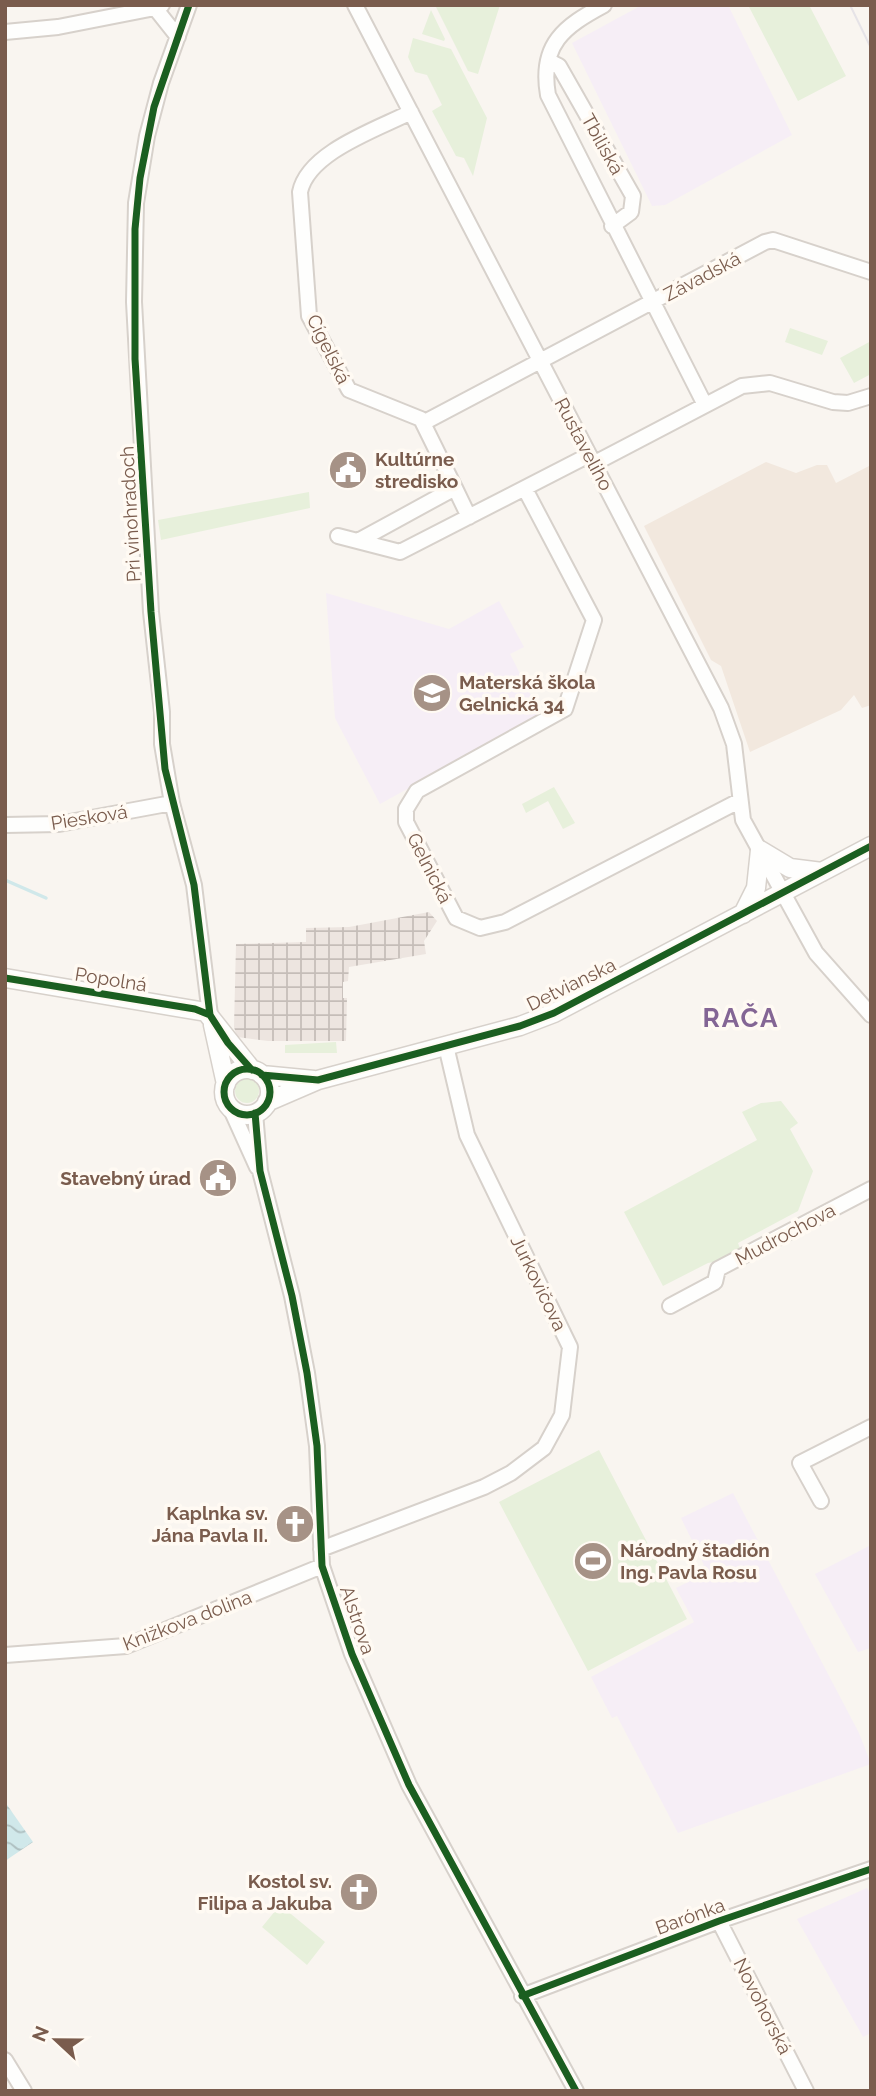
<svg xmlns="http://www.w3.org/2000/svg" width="876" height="2096" font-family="Raleway,sans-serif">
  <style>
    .residential { fill: #f2e8de }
    .industrial { fill: url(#industrial-grid) }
    .education { fill: #f6eef6 }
    .green { fill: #e7f0db }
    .water { fill: url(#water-waves) }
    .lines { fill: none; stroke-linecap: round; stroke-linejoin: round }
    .stream { stroke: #d0e8ea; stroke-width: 3.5 }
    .minor-casing { stroke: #d7d1cb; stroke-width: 18 }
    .tertiary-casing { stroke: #d7d1cb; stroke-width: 21 }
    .minor { stroke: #fefefd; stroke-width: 14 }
    .tertiary { stroke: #fefefd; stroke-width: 18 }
    .tram { stroke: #e6e3e7; stroke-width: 2 }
    .cycleway-casing { stroke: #fffaf3; stroke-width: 11 }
    .cycleway { stroke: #1b5e20; stroke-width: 7 }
    .labels { text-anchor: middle; stroke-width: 7; stroke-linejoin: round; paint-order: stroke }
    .street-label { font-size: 19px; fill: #7a5c4d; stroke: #fffaf3 }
    .poi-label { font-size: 19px; font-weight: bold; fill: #7a5c4d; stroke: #fffaf3; text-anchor: start }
    .district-label { font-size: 26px; font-weight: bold; letter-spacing: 2px; fill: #846695; stroke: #fffaf3 }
  </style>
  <defs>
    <pattern id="industrial-grid" width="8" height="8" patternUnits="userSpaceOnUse" patternTransform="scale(1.75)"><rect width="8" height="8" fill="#ede5e0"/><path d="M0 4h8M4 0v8" fill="none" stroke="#c5bdb8"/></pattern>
    <pattern id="water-waves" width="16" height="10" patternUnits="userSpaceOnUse" patternTransform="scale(1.75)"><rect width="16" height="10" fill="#d0e8ea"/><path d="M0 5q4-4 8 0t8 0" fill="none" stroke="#aebfc0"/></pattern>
  </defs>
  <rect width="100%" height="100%" fill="#f9f5f0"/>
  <path class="residential" d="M766,462L796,473L817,465H827L836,483L871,465V705L862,708L854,695L841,710L750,752L721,666L711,660L644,526Z"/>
  <path class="industrial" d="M429,912L437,921L424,941L426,954L349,967L348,981L343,982V998H347L346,1041H268L237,1037L234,1027L236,944L306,942V928L349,927Z"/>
  <path class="education" d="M642,5H728L792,135L665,205L652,206L572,43Z
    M326,593L449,629L499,601L524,647L510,654L541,715L380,804L335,718Z
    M733,1493L859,1733L871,1764L678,1833L617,1716L612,1718L591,1677L694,1622L676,1588L698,1577L695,1569L704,1565L681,1518Z
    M871,1545V1648L858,1652L815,1574Z
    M867,1888L871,1895V2033L863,2037L797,1919Z"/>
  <path class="green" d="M435,5H500L478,74L468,71Z
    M748,5H809L846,76L798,101Z
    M431,10L445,39L444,41L422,34Z
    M413,38L451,49L487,118L473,176L464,158L456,156L432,111L442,105L427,75L415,72L408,57Z
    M790,328L828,341L822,355L785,342Z
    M871,341V374L854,383L840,358Z
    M309,492L310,508L161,540L158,520Z
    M554,787L575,823L563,829L548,801L526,813L522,804Z
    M336,1042L337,1053H285V1045Z
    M235 1091a12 12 0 1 1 24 0a12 12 0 1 1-24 0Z
    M781,1101L798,1123L790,1129L813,1171L798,1211L738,1243L741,1251L724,1260L708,1263L663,1286L624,1212L757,1140L742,1112L761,1103Z
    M599,1450L687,1619L588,1671L499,1502Z
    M280,1905L325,1942L307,1965L262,1927Z"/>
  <path class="water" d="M5,1802L33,1842L5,1861Z"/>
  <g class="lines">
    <path class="stream" d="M5,880L46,898"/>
    <g class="minor-casing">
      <path id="minor" d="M162,5L155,8L178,37
        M189,5L161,83L147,136L136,203L134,302L151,612L162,712V744L172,803L194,885L210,1015
        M355,5L721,708L734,744L743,820L816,953L871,1015
        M604,5C565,26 539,44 548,95L705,405
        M5,32L58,27L155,8
        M549,61L559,66L633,196L631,212L612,226
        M411,112C378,129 308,152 300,192L309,316L349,390L421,419L455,488
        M423,423L765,242L773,240L871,272
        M593,464L742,386L770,383L833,402L848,403L871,396
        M525,489L594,620L565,709L417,791L406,809V822L456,918L480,928L505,922L739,801
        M338,536L400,552L589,455
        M358,541L455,488L469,517
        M5,825L59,824L172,803
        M229,1105L257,1167
        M255,1113L260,1171L292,1296L307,1373L317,1446L322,1566L352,1654L409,1785L576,2091
        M670,1306L715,1282L718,1269L871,1189
        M821,1501L800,1463L871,1427
        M321,1549L484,1487L511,1473L544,1448L562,1415L570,1347L467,1135L446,1046
        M5,1655L126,1646L322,1566
        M719,1921L806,2091
        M522,1996L719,1921L871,1869
        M5,2060L24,2091"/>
    </g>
    <g class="tertiary-casing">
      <path id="tertiary" d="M743,914L756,888L760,850L790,868L822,872
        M5,978L206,1012L252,1070
        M213,1025L226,1084
        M224 1092a23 23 0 1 1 46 0a23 23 0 1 1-46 0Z
        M262,1075L314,1080
        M267,1102L318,1080L520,1026L554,1013L871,846"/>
    </g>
    <use href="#minor" class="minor"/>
    <use href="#tertiary" class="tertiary"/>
    <path class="tram" d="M850,5L871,48"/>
    <g class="cycleway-casing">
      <path id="cycleway" d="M189,5L154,107L140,178L135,229V359L151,612L165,769L194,885L210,1015L228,1043L252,1070
        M5,978L195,1009L210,1015
        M224 1092a23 23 0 1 1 46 0a23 23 0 1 1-46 0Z
        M262,1075L318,1080L520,1026L554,1013L871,846
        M255,1113L260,1171L292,1296L307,1373L317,1446L322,1566L352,1654L409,1785L576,2091
        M522,1996L719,1921L871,1869"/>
    </g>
    <use href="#cycleway" class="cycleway"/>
  </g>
  <defs>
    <g id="civic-disc" transform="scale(2.0125)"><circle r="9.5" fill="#a69286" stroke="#fffaf3"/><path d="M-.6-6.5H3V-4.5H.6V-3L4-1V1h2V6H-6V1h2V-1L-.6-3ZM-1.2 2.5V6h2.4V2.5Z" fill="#fff"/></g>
    <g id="school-disc" transform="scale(2.0125)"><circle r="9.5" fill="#a69286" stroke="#fffaf3"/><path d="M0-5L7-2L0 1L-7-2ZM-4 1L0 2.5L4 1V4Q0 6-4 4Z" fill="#fff"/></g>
    <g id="church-disc" transform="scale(2.0125)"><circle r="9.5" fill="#a69286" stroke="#fffaf3"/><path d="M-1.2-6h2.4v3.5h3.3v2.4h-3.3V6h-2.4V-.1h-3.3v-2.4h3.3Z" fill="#fff"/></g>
    <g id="stadium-disc" transform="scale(2.0125)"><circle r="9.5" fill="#a69286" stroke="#fffaf3"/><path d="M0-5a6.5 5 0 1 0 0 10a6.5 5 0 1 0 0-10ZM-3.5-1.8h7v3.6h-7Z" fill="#fff"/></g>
  </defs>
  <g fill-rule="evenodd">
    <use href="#civic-disc" x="348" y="470"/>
    <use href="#school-disc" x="432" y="693"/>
    <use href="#civic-disc" x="218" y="1178"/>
    <use href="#church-disc" x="295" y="1524"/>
    <use href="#stadium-disc" x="593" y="1561"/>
    <use href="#church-disc" x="359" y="1892"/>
  </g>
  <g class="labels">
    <g class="street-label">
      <text transform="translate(603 144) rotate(61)" y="7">Tbiliská</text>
      <text transform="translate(702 276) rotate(-28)" y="7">Závadská</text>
      <text transform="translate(329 349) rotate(64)" y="7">Cígeľská</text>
      <text transform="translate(584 444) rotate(62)" y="7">Rustaveliho</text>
      <text transform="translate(130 514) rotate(-93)" y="7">Pri vinohradoch</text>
      <text transform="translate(89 817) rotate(-9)" y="7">Piesková</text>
      <text transform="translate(430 868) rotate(63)" y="7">Gelnická</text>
      <text transform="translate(111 979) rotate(9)" y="7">Popolná</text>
      <text transform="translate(571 984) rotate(-26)" y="7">Detvianska</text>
      <text transform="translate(785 1234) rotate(-28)" y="7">Mudrochova</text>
      <text transform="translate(539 1283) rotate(64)" y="7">Jurkovičova</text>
      <text transform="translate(187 1620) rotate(-21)" y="7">Knižkova dolina</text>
      <text transform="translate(358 1620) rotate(71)" y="7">Alstrova</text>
      <text transform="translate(690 1916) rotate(-20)" y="7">Barónka</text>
      <text transform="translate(763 2006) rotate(63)" y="7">Novohorská</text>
    </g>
    <g class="poi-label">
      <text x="375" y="466">Kultúrne<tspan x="375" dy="22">stredisko</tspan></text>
      <text x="459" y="689">Materská škola<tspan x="459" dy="22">Gelnická 34</tspan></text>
      <text x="191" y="1185" text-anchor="end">Stavebný úrad</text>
      <text x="268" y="1520" text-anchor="end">Kaplnka sv.<tspan x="268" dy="22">Jána Pavla II.</tspan></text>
      <text x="620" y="1557">Národný štadión<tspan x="620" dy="22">Ing. Pavla Rosu</tspan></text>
      <text x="332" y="1888" text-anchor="end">Kostol sv.<tspan x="332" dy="22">Filipa a Jakuba</tspan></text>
    </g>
    <g class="district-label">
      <text x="741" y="1027">RAČA</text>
    </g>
  </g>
  <rect width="876" height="2096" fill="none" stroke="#7a5c4d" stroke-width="14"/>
  <g transform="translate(56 2040) rotate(292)" stroke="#fffaf3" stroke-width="5" paint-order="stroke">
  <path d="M0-5L12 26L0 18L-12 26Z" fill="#7a5c4d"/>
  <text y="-10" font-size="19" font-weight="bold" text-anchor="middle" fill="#7a5c4d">N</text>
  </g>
</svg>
